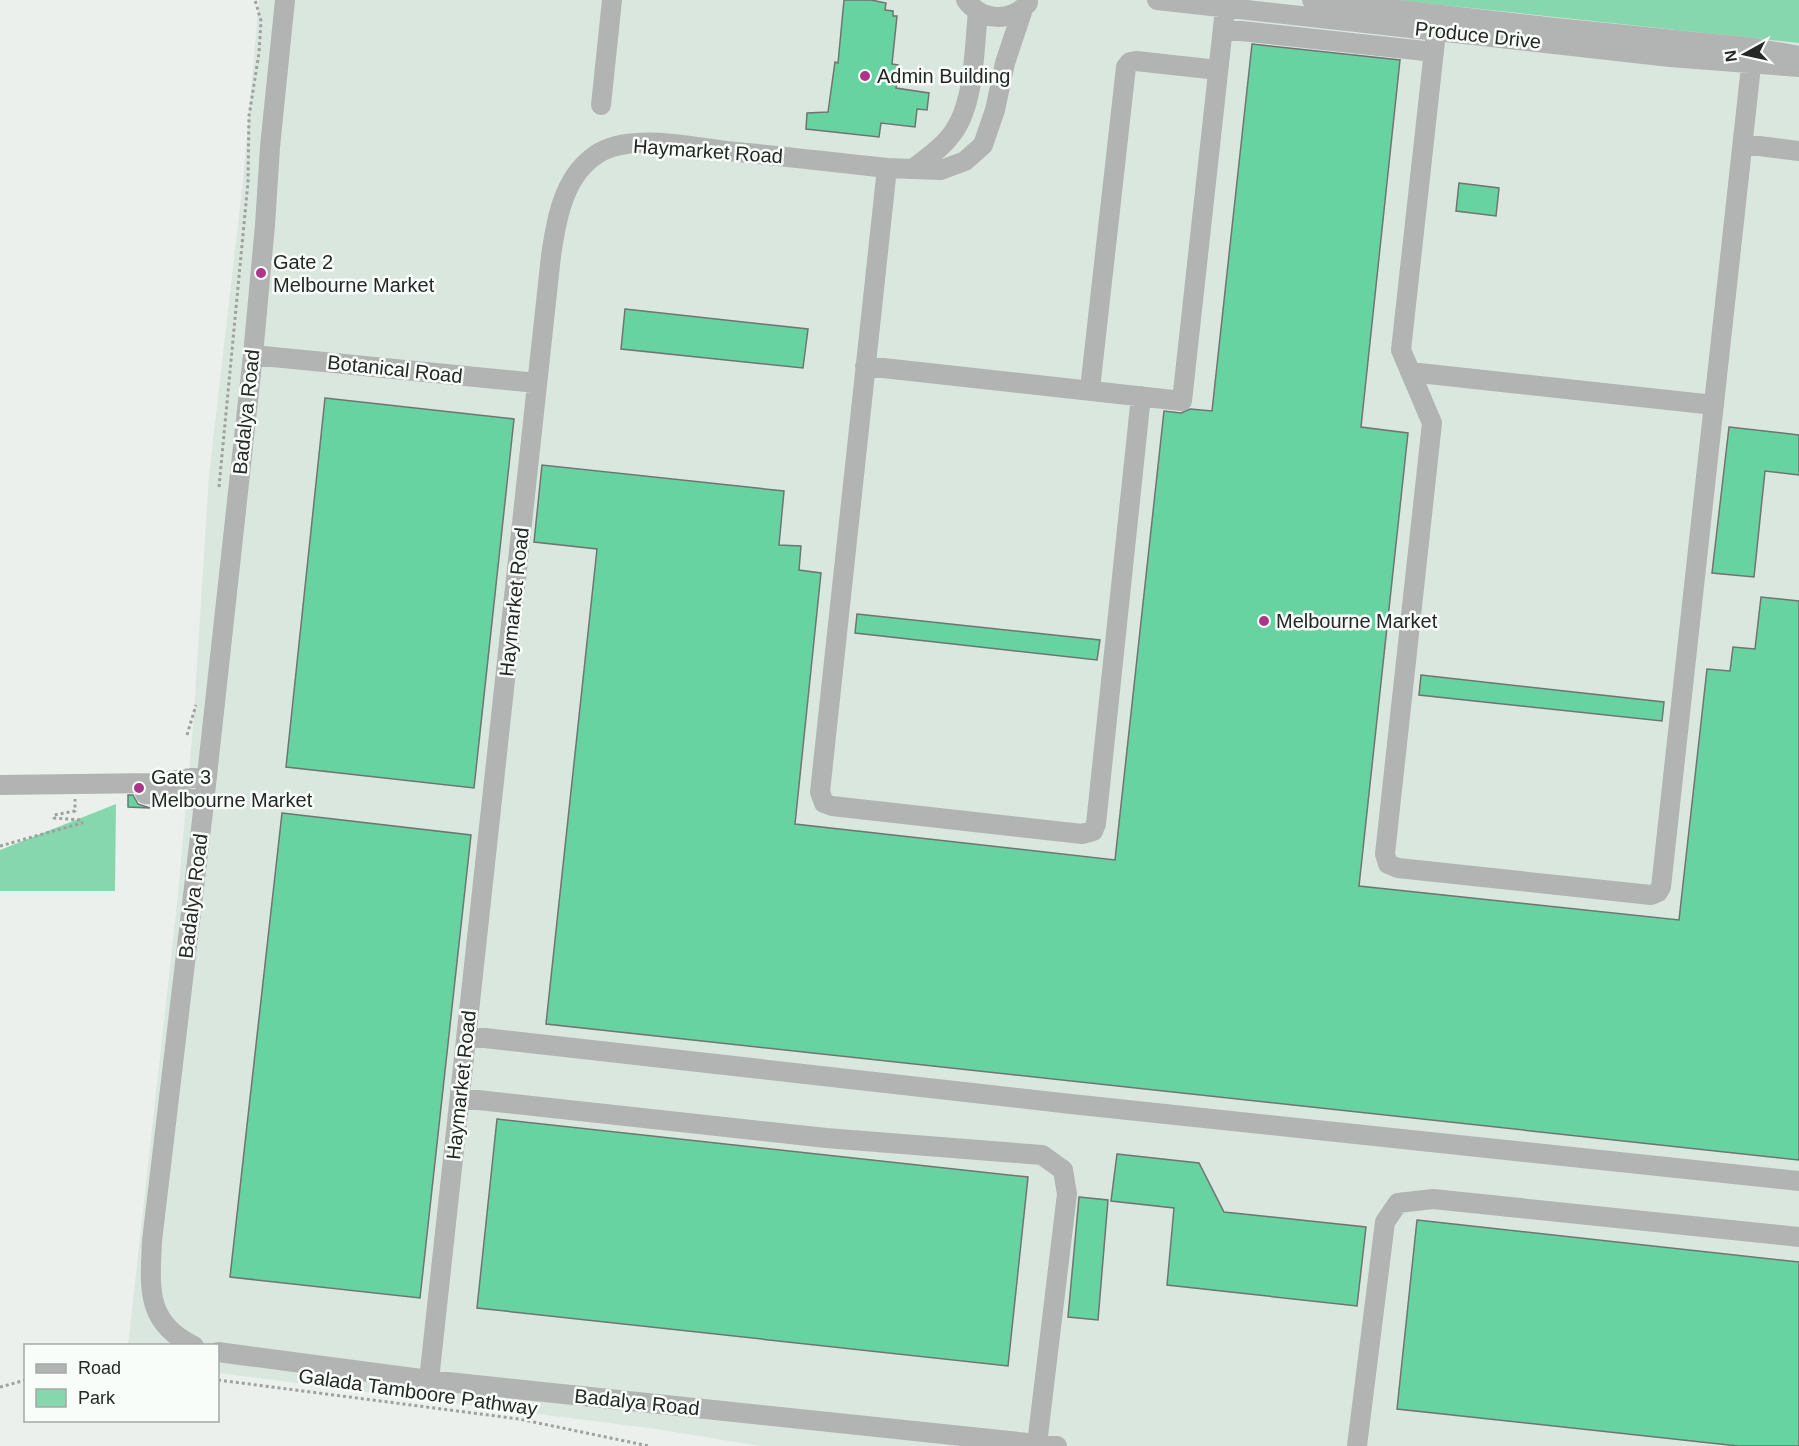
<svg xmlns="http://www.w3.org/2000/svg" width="1799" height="1446" font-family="Arial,sans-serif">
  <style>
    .built { fill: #dae7df }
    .green { fill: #87d7ae }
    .building { fill: #67d3a1; stroke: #707472; stroke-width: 1.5 }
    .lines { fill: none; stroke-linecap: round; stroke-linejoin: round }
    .path { stroke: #9da19f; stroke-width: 3; stroke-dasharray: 3 3; stroke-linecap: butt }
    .minor { stroke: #b2b4b3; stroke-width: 20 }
    .poi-dot { fill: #ad358b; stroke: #f8fdfa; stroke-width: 2 }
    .labels { text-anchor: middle; stroke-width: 5; stroke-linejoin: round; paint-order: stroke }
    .street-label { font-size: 20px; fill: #262827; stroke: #f8fdfa }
    .poi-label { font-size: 20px; fill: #262827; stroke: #f8fdfa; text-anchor: start }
  </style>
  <rect width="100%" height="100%" fill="#ebf0ed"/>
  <path class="built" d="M259,0H1799V1446H760L656,1429L218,1373V1346H128L178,894L193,727L209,475L243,181Z"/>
  <path class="green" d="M1396,0H1799V43Z
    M116,804L115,891H0V850Z"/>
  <path class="building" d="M844,0H871L886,3L885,10L893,11V16H897L892,64L898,65L896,88L929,93L927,110L917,109L915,127L881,123L879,137L806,129L807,113L828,112L835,62L838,63Z
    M1252,44L1400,60L1361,427L1408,433L1359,886L1679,920L1707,669L1730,671L1733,647L1755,649L1761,597L1799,601V1160L546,1024L597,549L534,542L542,465L784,491L779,545L801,546L799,570L821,573L795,824L1115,860L1164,411L1181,413L1190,409L1212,411Z
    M1459,183L1499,188L1496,216L1456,211Z
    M625,309L808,329L803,368L621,349Z
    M325,398L514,419L474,788L286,767Z
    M1729,427L1799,435V475L1765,471L1754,577L1712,573Z
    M857,614L1100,640L1097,660L855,633Z
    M1421,675L1664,702L1662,721L1419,695Z
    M128,795H133L138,804L150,808L128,807Z
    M282,813L471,835L420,1298L230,1277Z
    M497,1119L1028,1177L1008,1366L477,1308Z
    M1117,1154L1199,1163L1224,1212L1366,1227L1357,1306L1167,1285L1174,1208L1111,1201Z
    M1079,1197L1108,1200L1098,1320L1068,1317Z
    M1417,1220L1799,1262V1446H1738L1397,1409Z"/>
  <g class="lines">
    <path class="path" d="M219,487L248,182L249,116L259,53L261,21L255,0
      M187,735L196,705
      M0,846L82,823V820L54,818V815L75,811V799
      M218,1380L519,1419L649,1446
      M0,1387L26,1380"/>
    <path class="minor" d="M966,0C981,21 1011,23 1028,3
      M1157,0L1670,57L1799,67
      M1312,0L1556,28L1754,48L1799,56
      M1438,14L1401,350L1432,423L1385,854L1388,864L1398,868L1651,895L1658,892L1661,887L1753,48
      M1223,29L1434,52
      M601,105L612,0
      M1743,144L1799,151
      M887,168L820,792L824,803L832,806L1082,834L1093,831L1096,824L1141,396
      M914,168C928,157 942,148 952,134C975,104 974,48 978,12
      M253,355L537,383
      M865,366L1182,401L1226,0
      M1410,372L1714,405
      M1090,389L1126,67L1130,62L1136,61L1218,70
      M0,785L154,783L207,776
      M145,794L186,797L204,803
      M467,1036L1071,1104L1799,1181
      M460,1098L826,1138L1042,1155L1063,1170L1067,1194L1037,1444
      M194,1346C145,1323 150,1287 152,1241L204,803L253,355L265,225L270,147L285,0
      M218,1352L429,1380L1057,1446
      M429,1380L551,256C556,221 563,179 593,157C604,148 622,144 636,143C666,141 697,147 727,151C780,156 834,162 887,168L941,170L965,161L983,145L995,110L1005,63L1023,9
      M1357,1446L1385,1222L1398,1203L1433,1199L1799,1237"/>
  </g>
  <g class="poi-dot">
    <circle cx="865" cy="76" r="6"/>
    <circle cx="261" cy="273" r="6"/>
    <circle cx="1264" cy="621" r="6"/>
    <circle cx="139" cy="788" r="6"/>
  </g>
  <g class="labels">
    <g class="street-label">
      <text transform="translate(1478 35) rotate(6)" y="7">Produce Drive</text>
      <text transform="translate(708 151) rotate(4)" y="7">Haymarket Road</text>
      <text transform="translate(395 369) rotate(6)" y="7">Botanical Road</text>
      <text transform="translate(246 412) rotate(-84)" y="7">Badalya Road</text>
      <text transform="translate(514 602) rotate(-84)" y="7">Haymarket Road</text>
      <text transform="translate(193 896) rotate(-83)" y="7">Badalya Road</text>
      <text transform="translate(461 1085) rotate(-84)" y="7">Haymarket Road</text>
      <text transform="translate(418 1392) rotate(8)" y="7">Galada Tamboore Pathway</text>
      <text transform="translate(637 1402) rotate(6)" y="7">Badalya Road</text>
    </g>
    <g class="poi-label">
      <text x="877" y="83">Admin Building</text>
      <text x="273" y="269">Gate 2<tspan x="273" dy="23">Melbourne Market</tspan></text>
      <text x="1276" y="628">Melbourne Market</text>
      <text x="151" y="784">Gate 3<tspan x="151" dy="23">Melbourne Market</tspan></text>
    </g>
  </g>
  <rect x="24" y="1344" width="195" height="78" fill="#f8fdfa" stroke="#a4a8a6" stroke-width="1.5"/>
  <rect x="36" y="1364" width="30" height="9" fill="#b2b4b3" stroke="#a4a8a6" stroke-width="1.5"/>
  <text x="78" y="1374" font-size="18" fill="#262827">Road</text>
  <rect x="36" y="1389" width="30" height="18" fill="#87d7ae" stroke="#a4a8a6" stroke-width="1.5"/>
  <text x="78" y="1404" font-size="18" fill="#262827">Park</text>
  <g transform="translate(1745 54) rotate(262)" stroke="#f8fdfa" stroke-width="4.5" paint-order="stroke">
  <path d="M0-4.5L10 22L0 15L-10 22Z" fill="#262827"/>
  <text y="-9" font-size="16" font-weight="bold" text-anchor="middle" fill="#262827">N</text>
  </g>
</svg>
